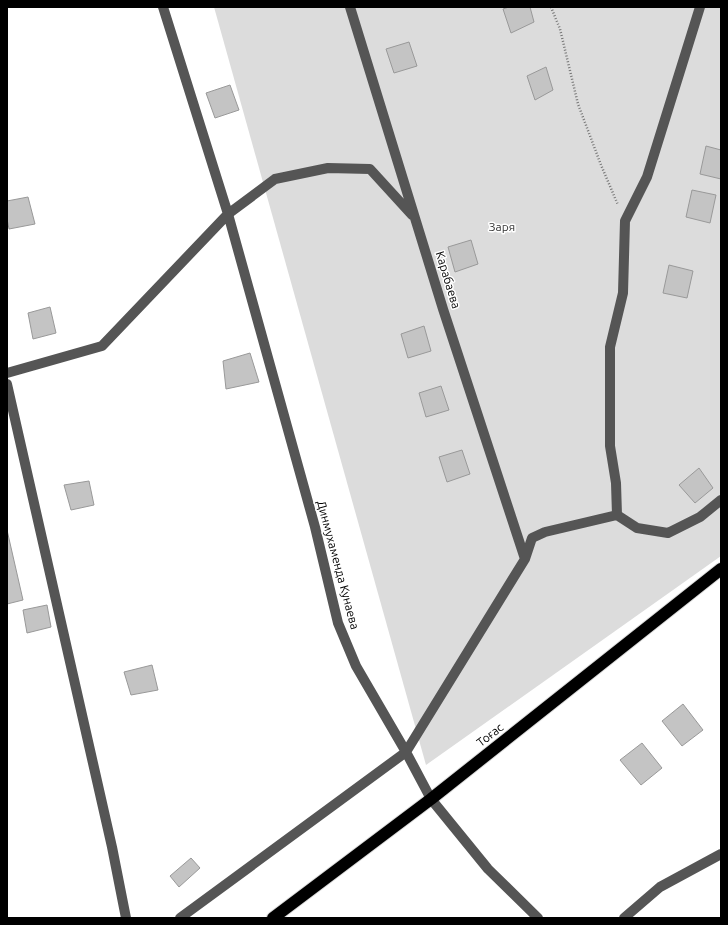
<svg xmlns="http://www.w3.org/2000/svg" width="728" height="925" font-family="Ubuntu,sans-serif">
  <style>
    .green { fill: #dcdcdc }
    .building { fill: #c4c4c4; stroke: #999 }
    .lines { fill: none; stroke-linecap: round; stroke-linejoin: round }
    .highway-casing { stroke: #dbdbdb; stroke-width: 14 }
    .path { stroke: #777; stroke-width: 2.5; stroke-dasharray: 1 2; stroke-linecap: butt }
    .minor { stroke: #555; stroke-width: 10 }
    .highway { stroke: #000; stroke-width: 12 }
    .labels { text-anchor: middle; stroke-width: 3; stroke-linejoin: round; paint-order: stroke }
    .park-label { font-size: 12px; fill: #333; stroke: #fff }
    .street-label { font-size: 12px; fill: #000; stroke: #fff }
  </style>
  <rect width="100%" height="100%" fill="#fff"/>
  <path class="green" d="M214,7H721V556L426,765Z"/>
  <path class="building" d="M509,7H530L534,22L511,33L503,9Z
    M409,42L417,66L394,73L386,49Z
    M546,67L553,90L535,100L527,76Z
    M230,85L239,110L215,118L206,93Z
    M706,146L721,150V179L700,174Z
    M692,190L716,195L710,223L686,217Z
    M28,197L35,224L9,229L7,219V201Z
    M471,240L478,264L455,272L448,247Z
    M669,265L693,271L687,298L663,293Z
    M50,307L56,333L33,339L28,313Z
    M424,326L431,351L408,358L401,334Z
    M250,353L259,382L226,389L223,361Z
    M441,386L449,410L426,417L419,393Z
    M462,450L470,474L447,482L439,457Z
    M699,468L713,488L695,503L679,485Z
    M89,481L94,505L71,510L64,485Z
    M7,530L23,600L7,604Z
    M47,605L51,627L27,633L23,610Z
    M152,665L158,690L131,695L124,672Z
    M683,704L703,730L682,746L662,721Z
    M642,743L662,768L641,785L620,760Z
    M191,858L200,868L179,887L170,876Z"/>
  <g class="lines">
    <g class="highway-casing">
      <path id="highway" d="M273,918L431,799L721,569"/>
    </g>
    <path class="path" d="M551,7L560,29L578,104L601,165L618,205"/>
    <path class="minor" d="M163,7L228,214L315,527L338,623L356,666L406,752L431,799L488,869L538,918
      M350,7L443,309L525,559
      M7,373L102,346L228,214L275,179L328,168L370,169L412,215
      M7,384L112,847L126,918
      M617,515L637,528L668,533L700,517L721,500
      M180,918L406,752L525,559L532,538L545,532L617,515L616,483L610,446V347L623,293L625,221L647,177L700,7
      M624,918L660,887L721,854"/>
    <use href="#highway" class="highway"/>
  </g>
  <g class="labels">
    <g class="park-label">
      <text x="502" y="231">Заря</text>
    </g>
    <g class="street-label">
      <text transform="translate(448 280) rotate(73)" y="4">Карабаева</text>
      <text transform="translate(338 565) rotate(75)" y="4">Динмухаменда Кунаева</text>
      <text transform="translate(490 735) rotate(-38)" y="4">Тоғас</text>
    </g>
  </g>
  <rect width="728" height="925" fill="none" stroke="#000000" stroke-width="16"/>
</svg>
